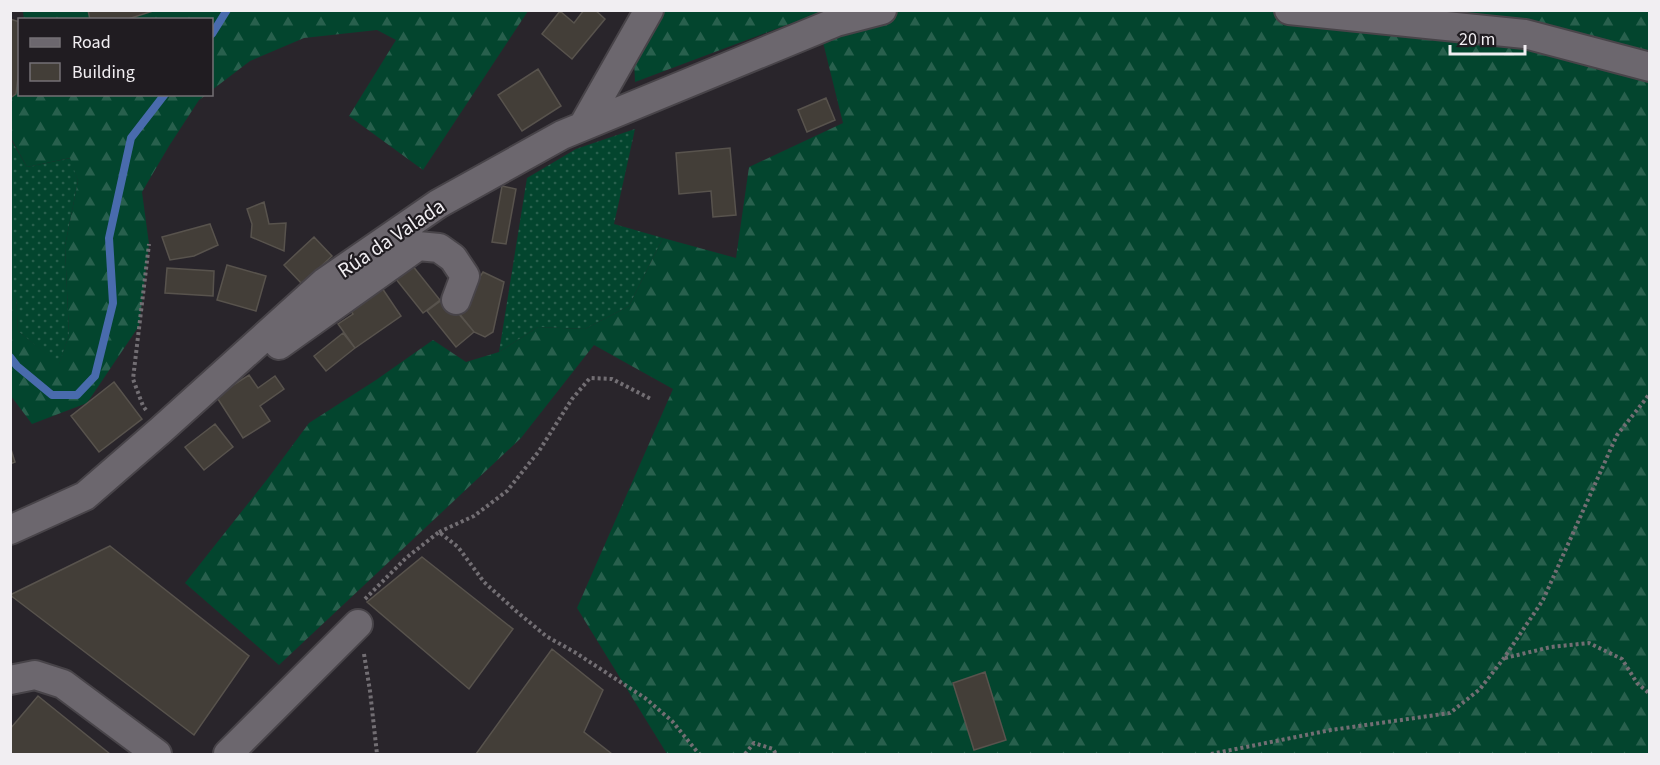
<svg xmlns="http://www.w3.org/2000/svg" width="1660" height="765" font-family="'Source Sans 3',sans-serif">
  <style>
    .grass { fill: url(#grass-dots) }
    .forest { fill: url(#forest-firs) }
    .lines { fill: none; stroke-linecap: round; stroke-linejoin: round }
    .stream { stroke: #496bad; stroke-width: 8 }
    .building { fill: #433e38; stroke: #58534d; stroke-width: 1.5 }
    .minor-casing { stroke: #484449; stroke-width: 32 }
    .path { stroke: #726e73; stroke-width: 4; stroke-dasharray: 3 3; stroke-linecap: butt }
    .minor { stroke: #6c676e; stroke-width: 28 }
    .labels { text-anchor: middle; stroke-width: 4.5; stroke-linejoin: round; paint-order: stroke }
    .street-label { font-size: 21px; fill: #f1eef2; stroke: #201c21 }
  </style>
  <defs>
    <pattern id="grass-dots" width="8" height="8" patternUnits="userSpaceOnUse" patternTransform="scale(1.5)"><rect width="8" height="8" fill="#03452e"/><path d="M2 2h.1M6 6h.1" fill="none" stroke="#28604d" stroke-width="1.8" stroke-linecap="round"/></pattern>
    <pattern id="forest-firs" width="22" height="20" patternUnits="userSpaceOnUse" patternTransform="scale(1.5)"><rect width="22" height="20" fill="#03452e"/><path d="M5 1l3.5 6h-7zM16 11l3.5 6h-7z" fill="#28604d"/></pattern>
  </defs>
  <rect width="100%" height="100%" fill="#29252b"/>
  <path class="grass" d="M635,129L614,224L663,238L629,306L585,329L538,327L499,352L527,178L576,149Z
    M10,138L27,167L71,158L78,181L65,246L69,335L59,365L18,331L16,297L10,294Z"/>
  <path class="forest" d="M23,11H528L423,170L349,116L396,40L377,30L304,38L250,61L212,90V20H24Z
    M665,11H1649V754H667L577,608L673,389L594,345L521,438L279,665L185,583L269,477L309,423L376,380L433,340L466,362L499,352L538,327L585,329L629,306L663,238L736,258L749,167L843,123L816,14L635,82L634,61Z
    M19,61L20,94L206,95L199,100L169,146L142,192L149,244L139,326L87,403L32,424L11,396V294L16,296L18,331L59,364L69,335L65,246L78,181L70,158L27,167L11,138V98L16,94Z"/>
  <g class="lines">
    <path class="stream" d="M212,34L227,10
      M10,357L17,366L52,395H77L95,376L113,303L109,238L131,138L165,94"/>
  </g>
  <path class="building" d="M88,10H156L125,20H90Z
    M584,10H595L605,19L572,59L542,34L560,11L574,23Z
    M10,19L20,22V61L16,94L10,98Z
    M538,69L561,106L522,131L498,95Z
    M826,98L835,120L807,132L798,110Z
    M730,148L736,215L713,217L711,191L679,194L676,153Z
    M502,186L516,189L506,244L492,242Z
    M264,202L269,224L286,223L284,251L251,237L252,224L247,209Z
    M210,224L218,245L194,256L170,260L162,237Z
    M314,237L332,256L302,284L284,265Z
    M227,265L266,276L256,311L217,300Z
    M412,265L440,300L423,313L395,278Z
    M167,268L214,271L213,296L165,293Z
    M483,272L504,282L493,332L485,337L474,332L457,312Z
    M382,288L401,316L355,348L338,324L353,314L350,310Z
    M446,297L474,332L456,347L427,311Z
    M343,333L355,348L326,371L314,356Z
    M249,375L258,388L275,376L284,389L260,406L270,421L243,438L216,396Z
    M114,382L142,419L99,452L71,416Z
    M215,424L233,447L204,470L185,447Z
    M10,446L15,462L10,464Z
    M110,546L249,656L194,735L10,595Z
    M422,557L513,629L469,689L367,602Z
    M552,649L603,690L584,732L612,754H476Z
    M985,672L1006,740L974,750L953,683Z
    M38,696L110,754H10V729Z"/>
  <g class="lines">
    <g class="minor-casing">
      <path id="minor" d="M1289,10L1525,34L1650,67
        M583,126L649,10
        M279,345L418,246L439,248L453,258L465,276L456,300
        M10,530L85,496L161,430L325,282L438,204L562,135L836,22L882,10
        M10,680L35,675L63,684L157,754
        M228,754L358,624"/>
    </g>
    <path class="path" d="M146,410L143,406L133,379L149,244
      M439,532L474,516L507,491L539,451L572,399L590,378L612,379L651,399
      M365,599L406,558L439,532L458,547L484,582L516,611L546,636L576,653L645,698L672,721L699,754
      M364,654L370,691L377,754
      M1505,658L1551,647L1589,643L1622,659L1637,683L1650,694
      M745,754L754,743L773,749L776,754
      M1211,754L1331,730L1450,713L1480,689L1504,658L1543,600L1617,435L1645,400L1650,393"/>
    <use href="#minor" class="minor"/>
  </g>
  <g class="labels">
    <g class="street-label">
      <text transform="translate(391 238) rotate(-34)" y="7">Rúa da Valada</text>
    </g>
  </g>
  <rect width="1660" height="765" fill="none" stroke="#f1eef2" stroke-width="24"/>
  <rect x="18" y="18" width="195" height="78" fill="#201c21" stroke="#747075" stroke-width="1.5"/>
  <rect x="30" y="38" width="30" height="9" fill="#6c676e" stroke="#747075" stroke-width="1.5"/>
  <text x="72" y="48" font-size="18" fill="#f1eef2">Road</text>
  <rect x="30" y="63" width="30" height="18" fill="#433e38" stroke="#747075" stroke-width="1.5"/>
  <text x="72" y="78" font-size="18" fill="#f1eef2">Building</text>
  <path d="M1450 45v9h75v-9" fill="none" stroke="#f1eef2" stroke-width="3"/>
  <text x="1459" y="45" font-size="18" fill="#f1eef2" stroke="#201c21" stroke-width="4.5" paint-order="stroke">20 m</text>
</svg>
